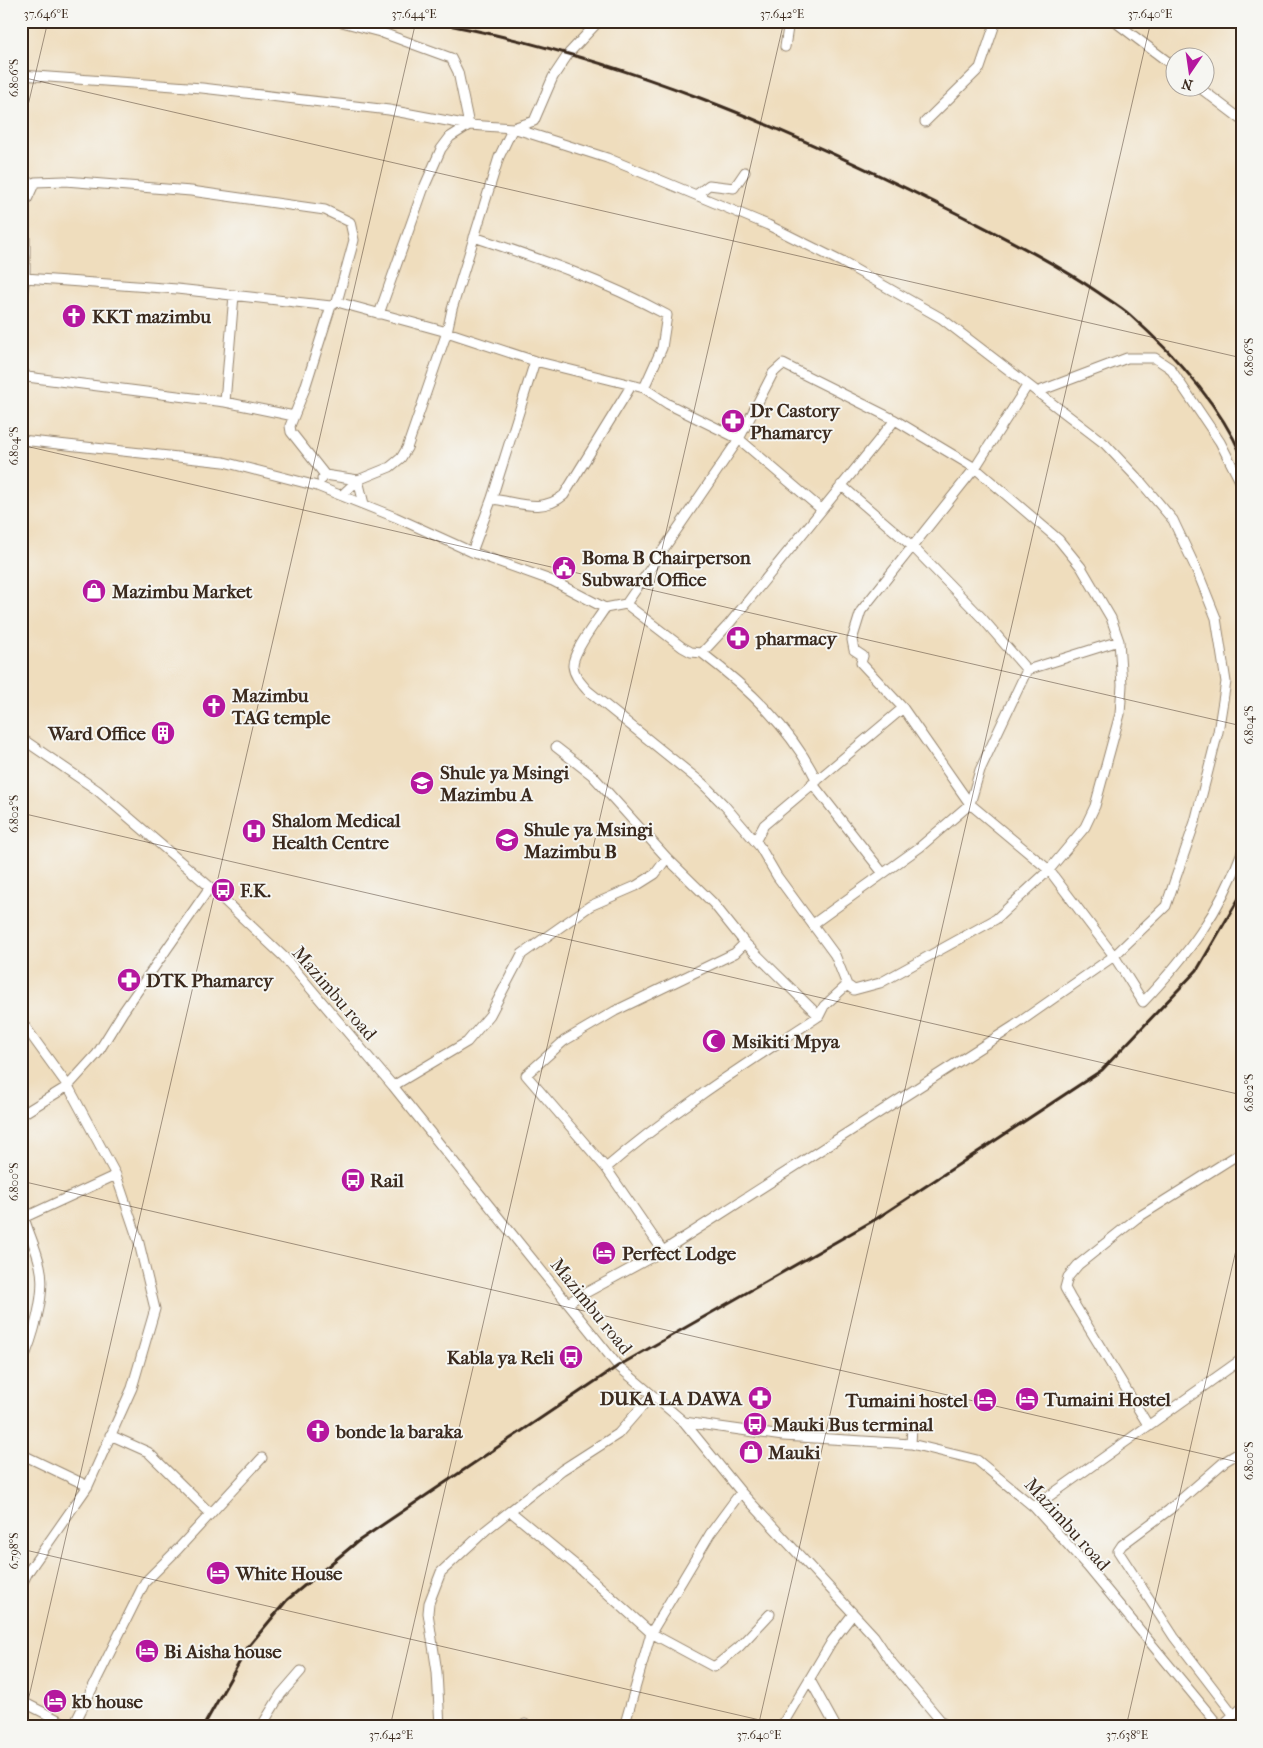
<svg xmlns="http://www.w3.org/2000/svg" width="1263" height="1748" font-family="'IM FELL French Canon',serif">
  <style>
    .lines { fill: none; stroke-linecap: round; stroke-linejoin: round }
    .minor-casing { stroke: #95846e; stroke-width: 11 }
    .minor { stroke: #fff; stroke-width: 9 }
    .rail { stroke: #3b2a1e; stroke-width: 3 }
    .ticks { fill: none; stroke: #3b2a1e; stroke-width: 1; stroke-opacity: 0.45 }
    .labels { text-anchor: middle; stroke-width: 4; stroke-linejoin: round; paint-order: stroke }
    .poi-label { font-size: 19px; font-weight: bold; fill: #3b2a1e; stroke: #f6f6f2; text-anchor: start }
    .street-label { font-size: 19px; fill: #3b2a1e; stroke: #f6f6f2 }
    .neatline { fill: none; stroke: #3b2a1e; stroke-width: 2 }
    .ticks-label { font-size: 12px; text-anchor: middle; fill: #3b2a1e }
  </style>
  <rect width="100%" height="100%" fill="#f6f6f2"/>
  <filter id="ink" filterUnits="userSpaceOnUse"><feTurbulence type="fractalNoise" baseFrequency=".02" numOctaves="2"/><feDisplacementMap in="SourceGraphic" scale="10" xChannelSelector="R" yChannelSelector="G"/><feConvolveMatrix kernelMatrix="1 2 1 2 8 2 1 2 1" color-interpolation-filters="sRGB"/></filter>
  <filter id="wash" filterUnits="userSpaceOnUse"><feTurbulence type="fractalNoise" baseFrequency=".0096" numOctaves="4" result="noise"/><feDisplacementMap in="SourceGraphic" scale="20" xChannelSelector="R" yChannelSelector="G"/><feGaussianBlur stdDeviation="1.12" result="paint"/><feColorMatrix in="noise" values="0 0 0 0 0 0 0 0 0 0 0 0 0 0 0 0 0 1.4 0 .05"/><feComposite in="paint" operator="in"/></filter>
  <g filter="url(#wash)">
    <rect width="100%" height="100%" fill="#efddbd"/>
  </g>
  <g filter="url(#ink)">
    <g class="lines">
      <g class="minor-casing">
        <path id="minor" d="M338,21L380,32L451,58L458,72L469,125L450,137L441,149L423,190L379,314
          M1114,21L1176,68
          M785,47L789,21
          M21,75L202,88L389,110L469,125L513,128L607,158L768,225L842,262L941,318L1105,444L1140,481L1173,520L1198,573L1216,618L1226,682L1218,732L1195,822L1166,906L1114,956L1014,1026L663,1251L569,1302
          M1200,88L1242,120
          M925,122L980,68L996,21
          M696,195L709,185L734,188L745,172
          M474,237C543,260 602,280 667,315L662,348L644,388
          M25,278L177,289L331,306L337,302L447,332L535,361L644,388L668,404L739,439L821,509
          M21,301L25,278V204L35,182L65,181L191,191L325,210L350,222L354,240L337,302
          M21,369L27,377L225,402L294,416
          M1027,386L975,468L861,611L852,640L854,650L863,656L861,663L903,708L970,804L1049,870L1114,956L1143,1002C1187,956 1220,912 1242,852
          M1037,392L1127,358H1155L1170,368L1220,442L1242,485
          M225,402L234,295
          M21,440L224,462L317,486L395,517L472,552L553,581L605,608
          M325,475L358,480L390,467L401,458L407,448L447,332L452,309L499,157L513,128L534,121L553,77L569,53L599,21
          M322,479L325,475L291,432L290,426L304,391L331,306
          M358,480L364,504
          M841,485L913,547L982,618L1027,670L1119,641
          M342,495L358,480
          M492,499C518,502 542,514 564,495L631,386
          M472,552L492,498L535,361
          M626,604L682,647L691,652L702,653L729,624L895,420
          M702,653C748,688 792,729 817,781
          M21,738L97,790L210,887L284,957L393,1086L618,1366L684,1422L783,1436L911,1444L977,1460L1034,1507L1087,1566L1220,1727
          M556,747L592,775L667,858L713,903L745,943L819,1016
          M812,783L882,872
          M758,844L756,840L764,825L903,708
          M813,924L920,847L970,804L980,770L1027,670
          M21,1021L68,1086L116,1175L139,1243L155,1309L132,1388L88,1486L28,1572L21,1586
          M393,1086L467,1042L490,1015L522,954L590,906L636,886L655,874L667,858
          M21,1115L68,1086L97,1054L123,1012L210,887
          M606,1168C672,1111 746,1064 819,1016L824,1006L847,985L835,955L777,876L760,847L725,806L702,783L587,690C581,683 574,676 573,666C572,652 597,621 605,608L626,604L739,439L773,373L783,364L895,420L975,468L1059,540L1081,567L1111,618L1119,641L1122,685L1120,714L1095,806L1085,827L1049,870L996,919L880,983L854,990L847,985
          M21,1219L116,1175
          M663,1251L606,1168L526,1075L564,1041L615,1011L735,953L745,943
          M21,1365C32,1341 47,1293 40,1266C37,1250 29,1234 24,1218
          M684,1422L741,1492L874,1636L892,1663L946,1727
          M1148,1425L1070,1297L1065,1288L1068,1277L1078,1265L1137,1218L1242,1152
          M110,1435L148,1452L210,1513
          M911,1444L912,1426
          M21,1454L88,1486
          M1034,1507L1242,1359
          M510,1511L578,1567L651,1633L714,1667L739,1647L770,1614
          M810,1680L836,1727
          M21,1701L72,1727
          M1233,1714L1174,1637L1118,1551L1122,1545L1169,1510L1224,1462L1242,1451
          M73,1727L145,1582L178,1549L262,1458
          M261,1727L281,1694L301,1671
          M440,1727L437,1672L428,1613L429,1603L441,1572L486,1530L562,1470L618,1434L652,1395
          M525,1727V1724
          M624,1727L651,1633L710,1534L741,1492
          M781,1727L832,1641L853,1614
          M1220,1727L1242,1708"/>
      </g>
      <use href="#minor" class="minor"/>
      <path class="rail" d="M426,21C614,53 792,130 962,216C1009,240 1055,263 1099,293C1109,300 1121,307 1130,315C1174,354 1218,402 1242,456
        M203,1727L248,1647L287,1600L357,1542L618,1366L876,1219L1102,1070L1197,970L1242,893"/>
    </g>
  </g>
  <path class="ticks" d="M21,77L1242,358M21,135L48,21M21,445L1242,726M21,813L1242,1095M21,1181L1242,1463M21,1549L790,1727M22,1727L416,21M390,1727L784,21M758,1727L1151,21M1126,1727L1242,1224"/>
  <defs>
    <g id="church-disc" transform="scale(1.25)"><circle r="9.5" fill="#b5179e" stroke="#f6f6f2"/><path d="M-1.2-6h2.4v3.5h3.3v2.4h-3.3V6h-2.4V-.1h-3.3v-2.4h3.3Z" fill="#fff"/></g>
    <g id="pharmacy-disc" transform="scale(1.25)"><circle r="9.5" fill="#b5179e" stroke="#f6f6f2"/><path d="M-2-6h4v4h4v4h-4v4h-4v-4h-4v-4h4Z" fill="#fff"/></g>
    <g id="civic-disc" transform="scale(1.25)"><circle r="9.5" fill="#b5179e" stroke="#f6f6f2"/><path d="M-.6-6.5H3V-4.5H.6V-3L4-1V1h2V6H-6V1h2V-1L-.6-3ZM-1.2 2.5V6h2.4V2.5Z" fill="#fff"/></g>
    <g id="shop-disc" transform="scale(1.25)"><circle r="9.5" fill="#b5179e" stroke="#f6f6f2"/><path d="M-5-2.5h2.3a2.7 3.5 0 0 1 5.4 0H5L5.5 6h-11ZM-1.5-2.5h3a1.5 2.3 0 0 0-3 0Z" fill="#fff"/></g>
    <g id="building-disc" transform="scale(1.25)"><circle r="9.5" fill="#b5179e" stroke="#f6f6f2"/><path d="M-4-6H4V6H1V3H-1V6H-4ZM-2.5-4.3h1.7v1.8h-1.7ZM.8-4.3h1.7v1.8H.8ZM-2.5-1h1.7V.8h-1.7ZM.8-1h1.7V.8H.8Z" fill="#fff"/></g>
    <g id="school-disc" transform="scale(1.25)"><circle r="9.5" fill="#b5179e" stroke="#f6f6f2"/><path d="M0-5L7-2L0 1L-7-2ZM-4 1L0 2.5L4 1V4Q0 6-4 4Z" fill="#fff"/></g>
    <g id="hospital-disc" transform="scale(1.25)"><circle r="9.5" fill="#b5179e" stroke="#f6f6f2"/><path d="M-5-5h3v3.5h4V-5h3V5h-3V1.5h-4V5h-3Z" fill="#fff"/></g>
    <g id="bus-disc" transform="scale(1.25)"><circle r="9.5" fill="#b5179e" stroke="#f6f6f2"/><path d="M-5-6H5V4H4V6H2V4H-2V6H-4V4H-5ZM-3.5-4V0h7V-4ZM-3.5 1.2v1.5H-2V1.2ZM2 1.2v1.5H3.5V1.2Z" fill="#fff"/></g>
    <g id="mosque-disc" transform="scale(1.25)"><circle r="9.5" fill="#b5179e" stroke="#f6f6f2"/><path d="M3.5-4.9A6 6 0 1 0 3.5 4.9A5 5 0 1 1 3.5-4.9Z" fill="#fff"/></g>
    <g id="hotel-disc" transform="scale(1.25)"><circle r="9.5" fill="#b5179e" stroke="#f6f6f2"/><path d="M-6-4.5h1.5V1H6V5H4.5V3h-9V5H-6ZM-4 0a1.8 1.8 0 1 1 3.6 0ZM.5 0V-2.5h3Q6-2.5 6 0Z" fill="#fff"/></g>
  </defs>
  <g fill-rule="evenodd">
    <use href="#church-disc" x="74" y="316"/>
    <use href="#pharmacy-disc" x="733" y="421"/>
    <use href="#civic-disc" x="564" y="568"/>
    <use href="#shop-disc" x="94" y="591"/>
    <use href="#pharmacy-disc" x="738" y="638"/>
    <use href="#church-disc" x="214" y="706"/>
    <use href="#building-disc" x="163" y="733"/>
    <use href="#school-disc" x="422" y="783"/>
    <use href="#hospital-disc" x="254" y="831"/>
    <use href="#school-disc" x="507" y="840"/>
    <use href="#bus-disc" x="223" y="890"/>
    <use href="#pharmacy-disc" x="129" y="980"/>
    <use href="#mosque-disc" x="714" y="1041"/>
    <use href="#bus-disc" x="353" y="1180"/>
    <use href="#hotel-disc" x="604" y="1253"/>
    <use href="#bus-disc" x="571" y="1357"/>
    <use href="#pharmacy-disc" x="760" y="1398"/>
    <use href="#hotel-disc" x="1027" y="1399"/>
    <use href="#hotel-disc" x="985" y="1400"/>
    <use href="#bus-disc" x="755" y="1424"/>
    <use href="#church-disc" x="318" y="1431"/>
    <use href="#shop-disc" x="751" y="1452"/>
    <use href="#hotel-disc" x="218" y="1573"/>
    <use href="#hotel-disc" x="147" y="1651"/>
    <use href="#hotel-disc" x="55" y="1701"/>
  </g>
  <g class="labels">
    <g class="poi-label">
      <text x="92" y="323">KKT mazimbu</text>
      <text x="750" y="417">Dr Castory<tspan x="750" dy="22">Phamarcy</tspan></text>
      <text x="582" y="564">Boma B Chairperson<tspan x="582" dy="22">Subward Office</tspan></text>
      <text x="112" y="598">Mazimbu Market</text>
      <text x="756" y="645">pharmacy</text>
      <text x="232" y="702">Mazimbu<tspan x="232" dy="22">TAG temple</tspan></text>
      <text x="146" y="740" text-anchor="end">Ward Office</text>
      <text x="440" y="779">Shule ya Msingi<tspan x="440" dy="22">Mazimbu A</tspan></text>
      <text x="272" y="827">Shalom Medical<tspan x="272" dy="22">Health Centre</tspan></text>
      <text x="524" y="836">Shule ya Msingi<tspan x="524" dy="22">Mazimbu B</tspan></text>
      <text x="240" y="897">F.K.</text>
      <text x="146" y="987">DTK Phamarcy</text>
      <text x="732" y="1048">Msikiti Mpya</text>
      <text x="370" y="1187">Rail</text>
      <text x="622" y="1260">Perfect Lodge</text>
      <text x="554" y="1364" text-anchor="end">Kabla ya Reli</text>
      <text x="742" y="1405" text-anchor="end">DUKA LA DAWA</text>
      <text x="1044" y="1406">Tumaini Hostel</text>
      <text x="968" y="1407" text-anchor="end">Tumaini hostel</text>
      <text x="772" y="1431">Mauki Bus terminal</text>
      <text x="336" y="1438">bonde la baraka</text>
      <text x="768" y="1459">Mauki</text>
      <text x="236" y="1580">White House</text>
      <text x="164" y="1658">Bi Aisha house</text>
      <text x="72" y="1708">kb house</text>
    </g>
    <g class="street-label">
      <text transform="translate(335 993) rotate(49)" y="7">Mazimbu road</text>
      <text transform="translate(592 1306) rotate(51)" y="7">Mazimbu road</text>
      <text transform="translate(1068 1524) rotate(48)" y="7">Mazimbu road</text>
    </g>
  </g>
  <rect width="1263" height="1748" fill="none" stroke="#f6f6f2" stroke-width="55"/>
  <g transform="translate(1190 72) rotate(193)"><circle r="24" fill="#f6f6f2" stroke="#aba49d"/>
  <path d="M0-4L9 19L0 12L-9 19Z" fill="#b5179e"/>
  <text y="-8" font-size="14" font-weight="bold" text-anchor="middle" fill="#3b2a1e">N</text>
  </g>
  <rect x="28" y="28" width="1208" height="1692" class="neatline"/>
  <g class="ticks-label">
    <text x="46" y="18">37.646°E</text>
    <text x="414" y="18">37.644°E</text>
    <text x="782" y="18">37.642°E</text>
    <text x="1150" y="18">37.640°E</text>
    <text transform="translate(14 78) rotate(-90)" y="4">6.806°S</text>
    <text transform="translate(1249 357) rotate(-90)" y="4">6.806°S</text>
    <text transform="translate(14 446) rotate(-90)" y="4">6.804°S</text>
    <text transform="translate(1249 725) rotate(-90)" y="4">6.804°S</text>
    <text transform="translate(14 814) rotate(-90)" y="4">6.802°S</text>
    <text transform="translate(1249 1093) rotate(-90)" y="4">6.802°S</text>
    <text transform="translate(14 1182) rotate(-90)" y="4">6.800°S</text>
    <text transform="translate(1249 1461) rotate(-90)" y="4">6.800°S</text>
    <text transform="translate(14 1551) rotate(-90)" y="4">6.798°S</text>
    <text x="391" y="1739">37.642°E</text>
    <text x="759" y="1739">37.640°E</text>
    <text x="1127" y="1739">37.638°E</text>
  </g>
</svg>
